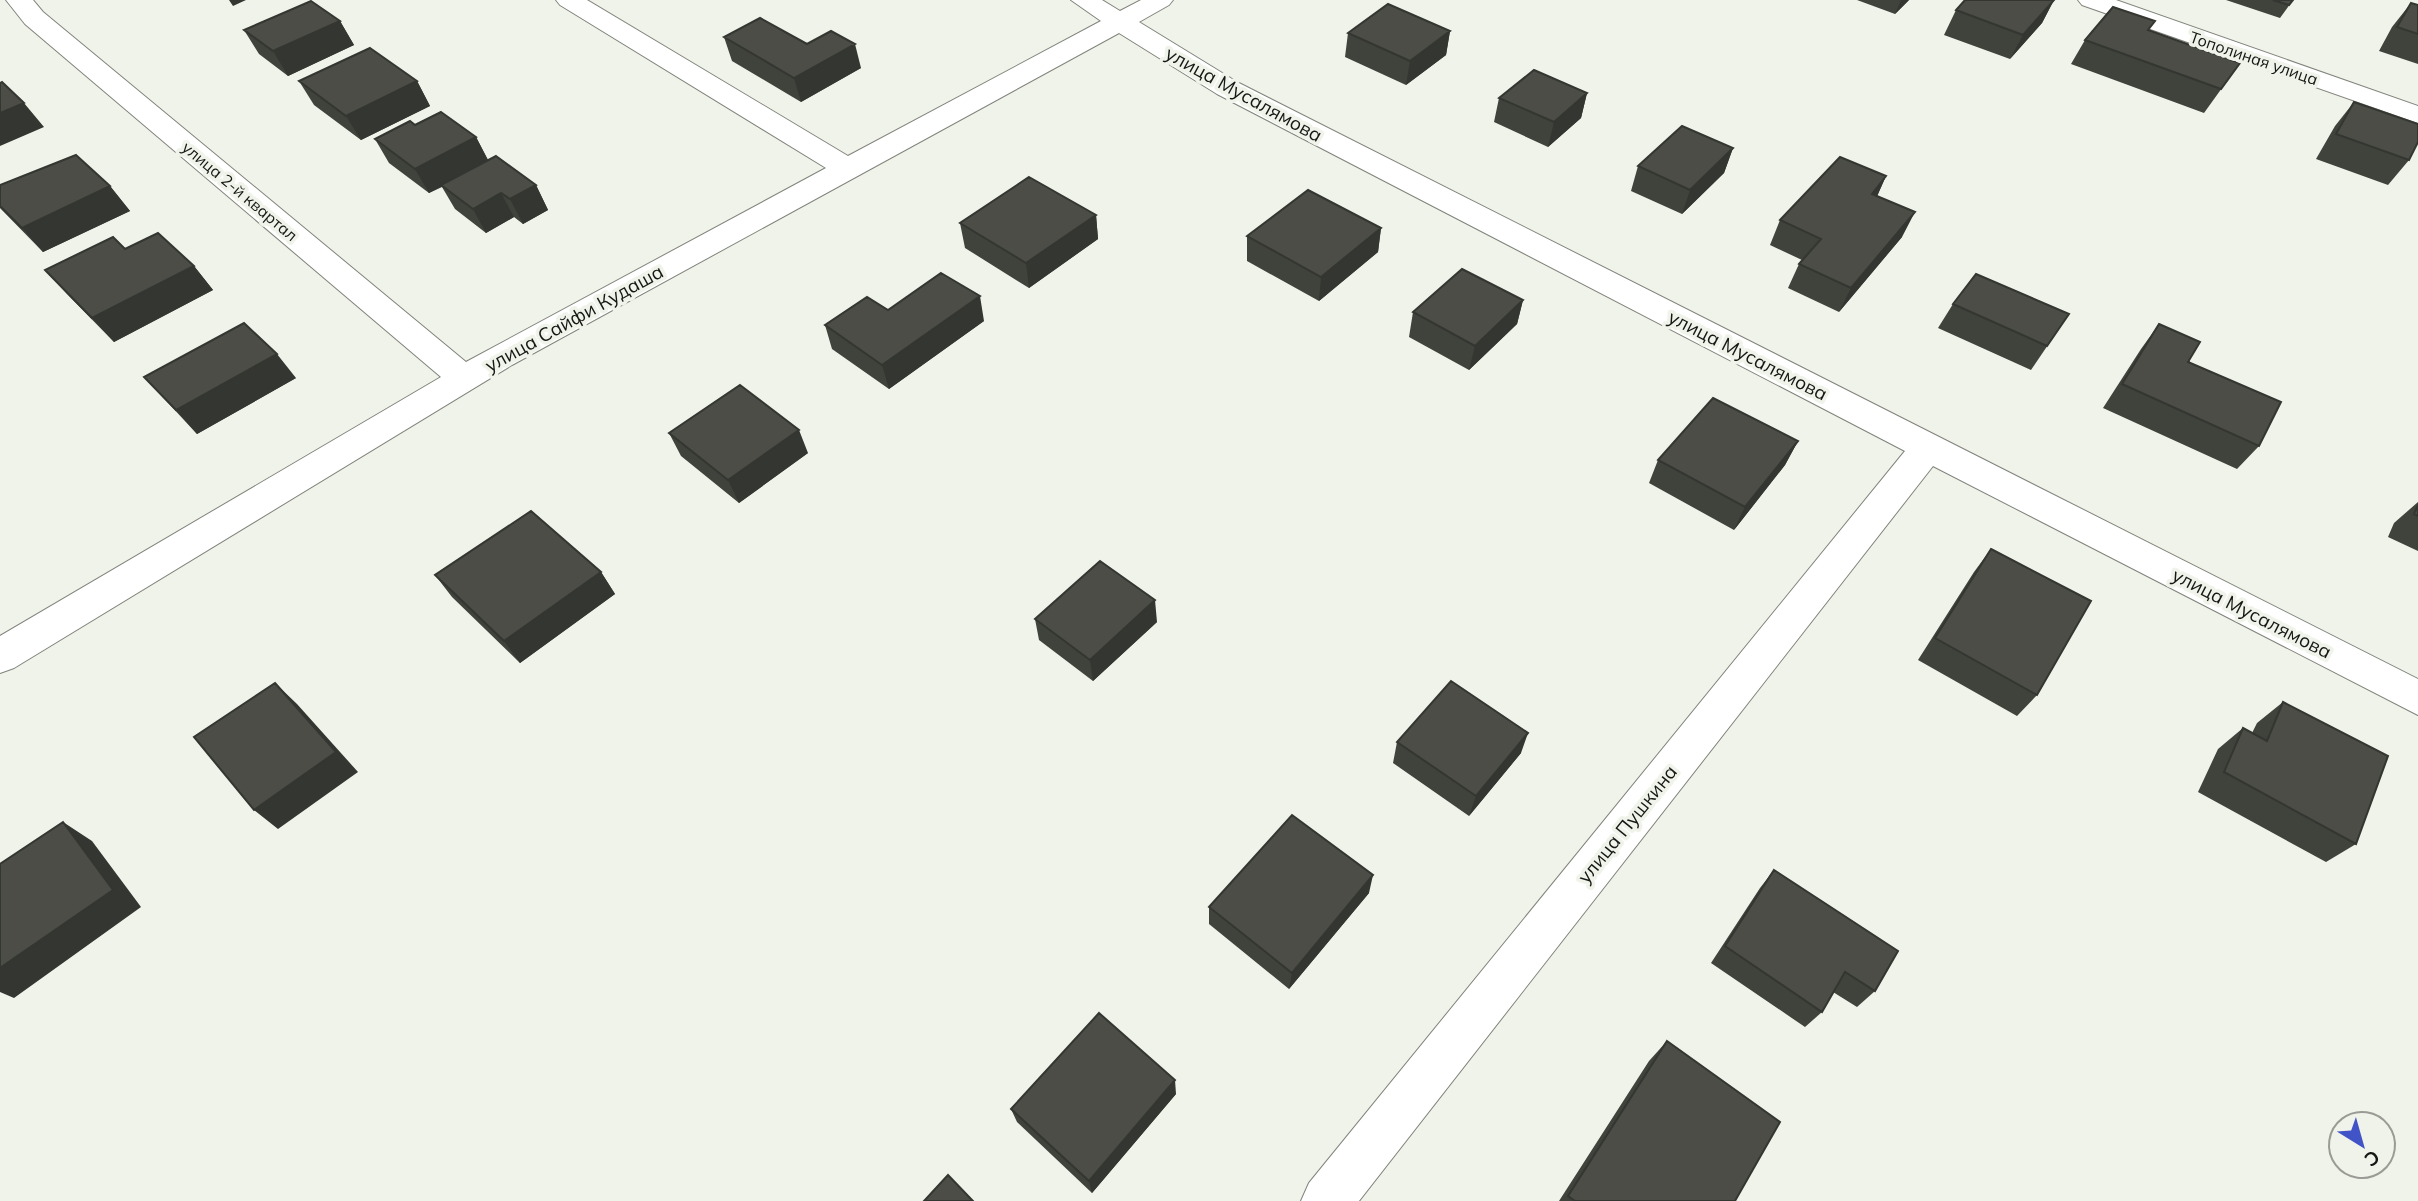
<svg xmlns="http://www.w3.org/2000/svg" width="2418" height="1201" font-family="Mulish,sans-serif">
  <style>
    .lines { fill: none; stroke-linecap: round; stroke-linejoin: round }
    .minor-casing { stroke: #81847c; stroke-width: 2 }
    .minor { fill: #fff; fill-rule: evenodd }
    .wall { fill: #40423c }
    .shaded-wall { fill: #343631 }
    .building { fill: #4b4d46; stroke: #343631; stroke-width: 2 }
    .labels { text-anchor: middle; stroke-width: 7; stroke-linejoin: round; paint-order: stroke }
    .far-street-label { font-size: 16px; fill: #161714; stroke: #f0f3ea }
    .street-label { font-size: 19px; fill: #161714; stroke: #f0f3ea }
  </style>
  <rect width="100%" height="100%" fill="#f0f3ea"/>
  <g class="lines">
    <g class="minor-casing">
      <path id="minor" d="M6,0H33L43,12L466,362L826,168L560,5L556,0H587L848,156L1101,21L1071,0H1102L1120,11L1141,0H1173L1169,5L1139,22L1237,82L2418,679V715L1933,466L1359,1201H1301L1309,1183L1905,451L1217,94L1119,33L512,365L14,668L0,673V636L441,377L25,24Z
        M2078,0H2116L2418,106V123L2082,5Z"/>
    </g>
    <use href="#minor" class="minor"/>
  </g>
  <path class="wall" d="M1857,0H1909L1895,14Z
    M2054,0L2042,23L2010,59L1944,35L1956,10Z
    M2226,0H2293L2280,18Z
    M2411,3L2418,5V64L2379,51L2392,27Z
    M340,21L354,45L288,76L259,54L244,30Z
    M1450,31L1446,55L1406,85L1345,57L1348,33Z
    M2149,31L2240,63L2204,113L2071,64L2085,40Z
    M724,37L807,44L861,68L801,102L732,61Z
    M299,81H417L430,106L361,140L314,105Z
    M1587,93L1581,118L1548,147L1494,122L1499,98Z
    M2354,102L2409,160L2388,185L2316,159L2335,126Z
    M415,125L476,137L488,160L536,185L548,210L523,224L514,217L486,233L455,209L442,187L429,193L389,163L375,139Z
    M1733,148L1724,173L1682,214L1631,191L1638,166Z
    M1886,176L1877,196L1902,237L1839,312L1788,288L1799,264L1802,260L1770,245L1780,220Z
    M0,185L110,186L130,211L43,252L0,208Z
    M1096,215L1098,239L1029,288L965,248L960,223Z
    M1381,228L1378,252L1319,301L1247,261V236Z
    M125,249L194,266L213,290L114,342L67,294L45,270Z
    M1523,300L1517,324L1469,370L1409,337L1413,312Z
    M1953,304L2069,314L2031,370L1938,328Z
    M888,310L984,321L889,389L832,349L825,325Z
    M2159,324L2259,446L2237,469L2103,408L2141,349Z
    M144,377L296,378L197,434Z
    M669,433L808,453L739,503L681,456Z
    M1798,441L1785,465L1734,530L1649,483L1658,460Z
    M2418,502V551L2388,537L2394,523Z
    M1991,549L2037,695L2017,716L1918,660L1974,572Z
    M601,572L615,594L520,663L452,597L435,575Z
    M1035,619L1157,622L1093,681L1039,640Z
    M2283,702L2356,844L2326,862L2198,792L2218,749L2243,728L2252,733L2257,723Z
    M1397,742L1521,753L1469,816L1393,763Z
    M1774,870L1875,991L1857,1007L1833,992L1822,1012L1805,1027L1711,963L1760,888Z
    M1369,893L1289,989L1209,924V907Z
    M1667,1041L1735,1201H1559L1649,1061Z
    M1176,1094L1092,1193L1017,1122L1011,1109Z"/>
  <path class="shaded-wall" d="M229,0H246L233,6Z
    M1901,0H1909L1895,14Z
    M2054,0L2042,23L2010,59L2023,35Z
    M340,21L354,45L288,76L273,51Z
    M1450,31L1446,55L1406,85L1410,61Z
    M855,44L861,68L801,102L794,78Z
    M417,81L430,106L361,140L346,116Z
    M1587,93L1581,118L1548,147L1554,122Z
    M24,103L44,127L0,146V113Z
    M476,137L489,162L429,193L415,169Z
    M1733,148L1724,173L1682,214L1690,190Z
    M1886,176L1875,201L1872,194Z
    M536,185L548,210L523,224L510,199Z
    M110,186L130,211L43,252L22,228Z
    M501,193L514,217L486,233L473,209Z
    M1915,212L1902,237L1839,312L1851,288Z
    M1096,215L1098,239L1029,288L1026,263Z
    M1381,228L1378,252L1319,301L1321,277Z
    M194,266L213,290L114,342L92,318Z
    M980,296L984,321L889,389L882,365Z
    M1523,300L1517,324L1469,370L1475,346Z
    M277,354L296,378L197,434L176,410Z
    M799,430L808,453L739,503L728,480Z
    M1798,441L1785,465L1734,530L1745,507Z
    M601,572L615,594L520,663L504,641Z
    M1155,600L1157,622L1093,681L1090,660Z
    M275,683L297,704L358,772L278,829L254,810Z
    M1528,733L1521,753L1469,816L1476,796Z
    M63,822L92,841L141,907L14,998L0,992V968Z
    M1373,875L1369,893L1289,989L1292,973Z
    M1175,1080L1176,1094L1092,1193L1089,1181Z"/>
  <path class="building" d="M1965,0H2054L2023,35L1956,10Z
    M2273,0H2293L2289,5Z
    M311,1L340,21L273,51L244,30Z
    M2411,3L2418,5V34L2397,27Z
    M1388,4L1450,31L1410,61L1348,33Z
    M2113,7L2155,21L2148,30L2240,63L2221,89L2085,40Z
    M760,18L807,44L831,31L855,44L794,78L724,37Z
    M370,48L417,81L346,116L299,81Z
    M1534,70L1587,93L1554,122L1499,98Z
    M2,82L24,103L0,113V83Z
    M2354,102L2418,124V142L2409,160L2336,134Z
    M441,112L476,137L415,169L375,139L410,121L415,125Z
    M1682,126L1733,148L1690,190L1638,166Z
    M76,155L110,186L22,228L0,206V185Z
    M496,156L536,185L510,199L501,193L473,209L441,185Z
    M1840,157L1886,176L1872,194L1915,212L1851,288L1799,264L1821,239L1780,220Z
    M1029,177L1096,215L1026,263L960,223Z
    M1308,190L1381,228L1321,277L1247,236Z
    M158,233L194,266L92,318L45,270L113,237L125,249Z
    M1462,269L1523,300L1475,346L1413,312Z
    M941,273L980,296L882,365L825,325L867,297L888,310Z
    M1976,274L2069,314L2047,346L1953,304Z
    M244,323L277,354L176,410L144,377Z
    M2159,324L2200,342L2188,362L2281,402L2259,446L2122,384Z
    M740,385L799,430L728,480L669,433Z
    M1713,398L1798,441L1745,507L1658,460Z
    M2418,505V516L2414,514Z
    M531,511L601,572L504,641L435,575Z
    M1991,549L2091,601L2037,695L1935,638Z
    M1100,561L1155,600L1090,660L1035,619Z
    M1451,681L1528,733L1476,796L1397,742Z
    M275,683L336,752L254,810L194,737Z
    M2283,702L2388,756L2356,844L2224,772L2243,728L2267,741Z
    M1292,815L1373,875L1292,973L1209,907Z
    M63,822L113,890L0,968V864Z
    M1774,870L1898,951L1875,991L1845,972L1822,1012L1725,946Z
    M1099,1013L1175,1080L1089,1181L1011,1109Z
    M1667,1041L1780,1122L1735,1201H1575L1568,1196Z
    M948,1175L973,1201H924Z"/>
  <g class="labels">
    <g class="far-street-label">
      <text transform="translate(2254 58) rotate(19)" y="6">Тополиная улица</text>
      <text transform="translate(240 191) rotate(40)" y="6">улица 2-й квартал</text>
    </g>
    <g class="street-label">
      <text transform="translate(1244 94) rotate(29)" y="7">улица Мусалямова</text>
      <text transform="translate(574 318) rotate(-29)" y="7">улица Сайфи Кудаша</text>
      <text transform="translate(1748 355) rotate(27)" y="7">улица Мусалямова</text>
      <text transform="translate(2252 613) rotate(27)" y="7">улица Мусалямова</text>
      <text transform="translate(1627 824) rotate(-51)" y="7">улица Пушкина</text>
    </g>
  </g>
  <g transform="translate(2362 1145) rotate(143)"><circle r="33" fill="#f0f3ea" stroke="#999b94" stroke-width="2"/>
  <path d="M0-5L12 26L0 18L-12 26Z" fill="#4054c7"/>
  <text y="-10" font-size="19" font-weight="bold" text-anchor="middle" fill="#161714">С</text>
  </g>
</svg>
